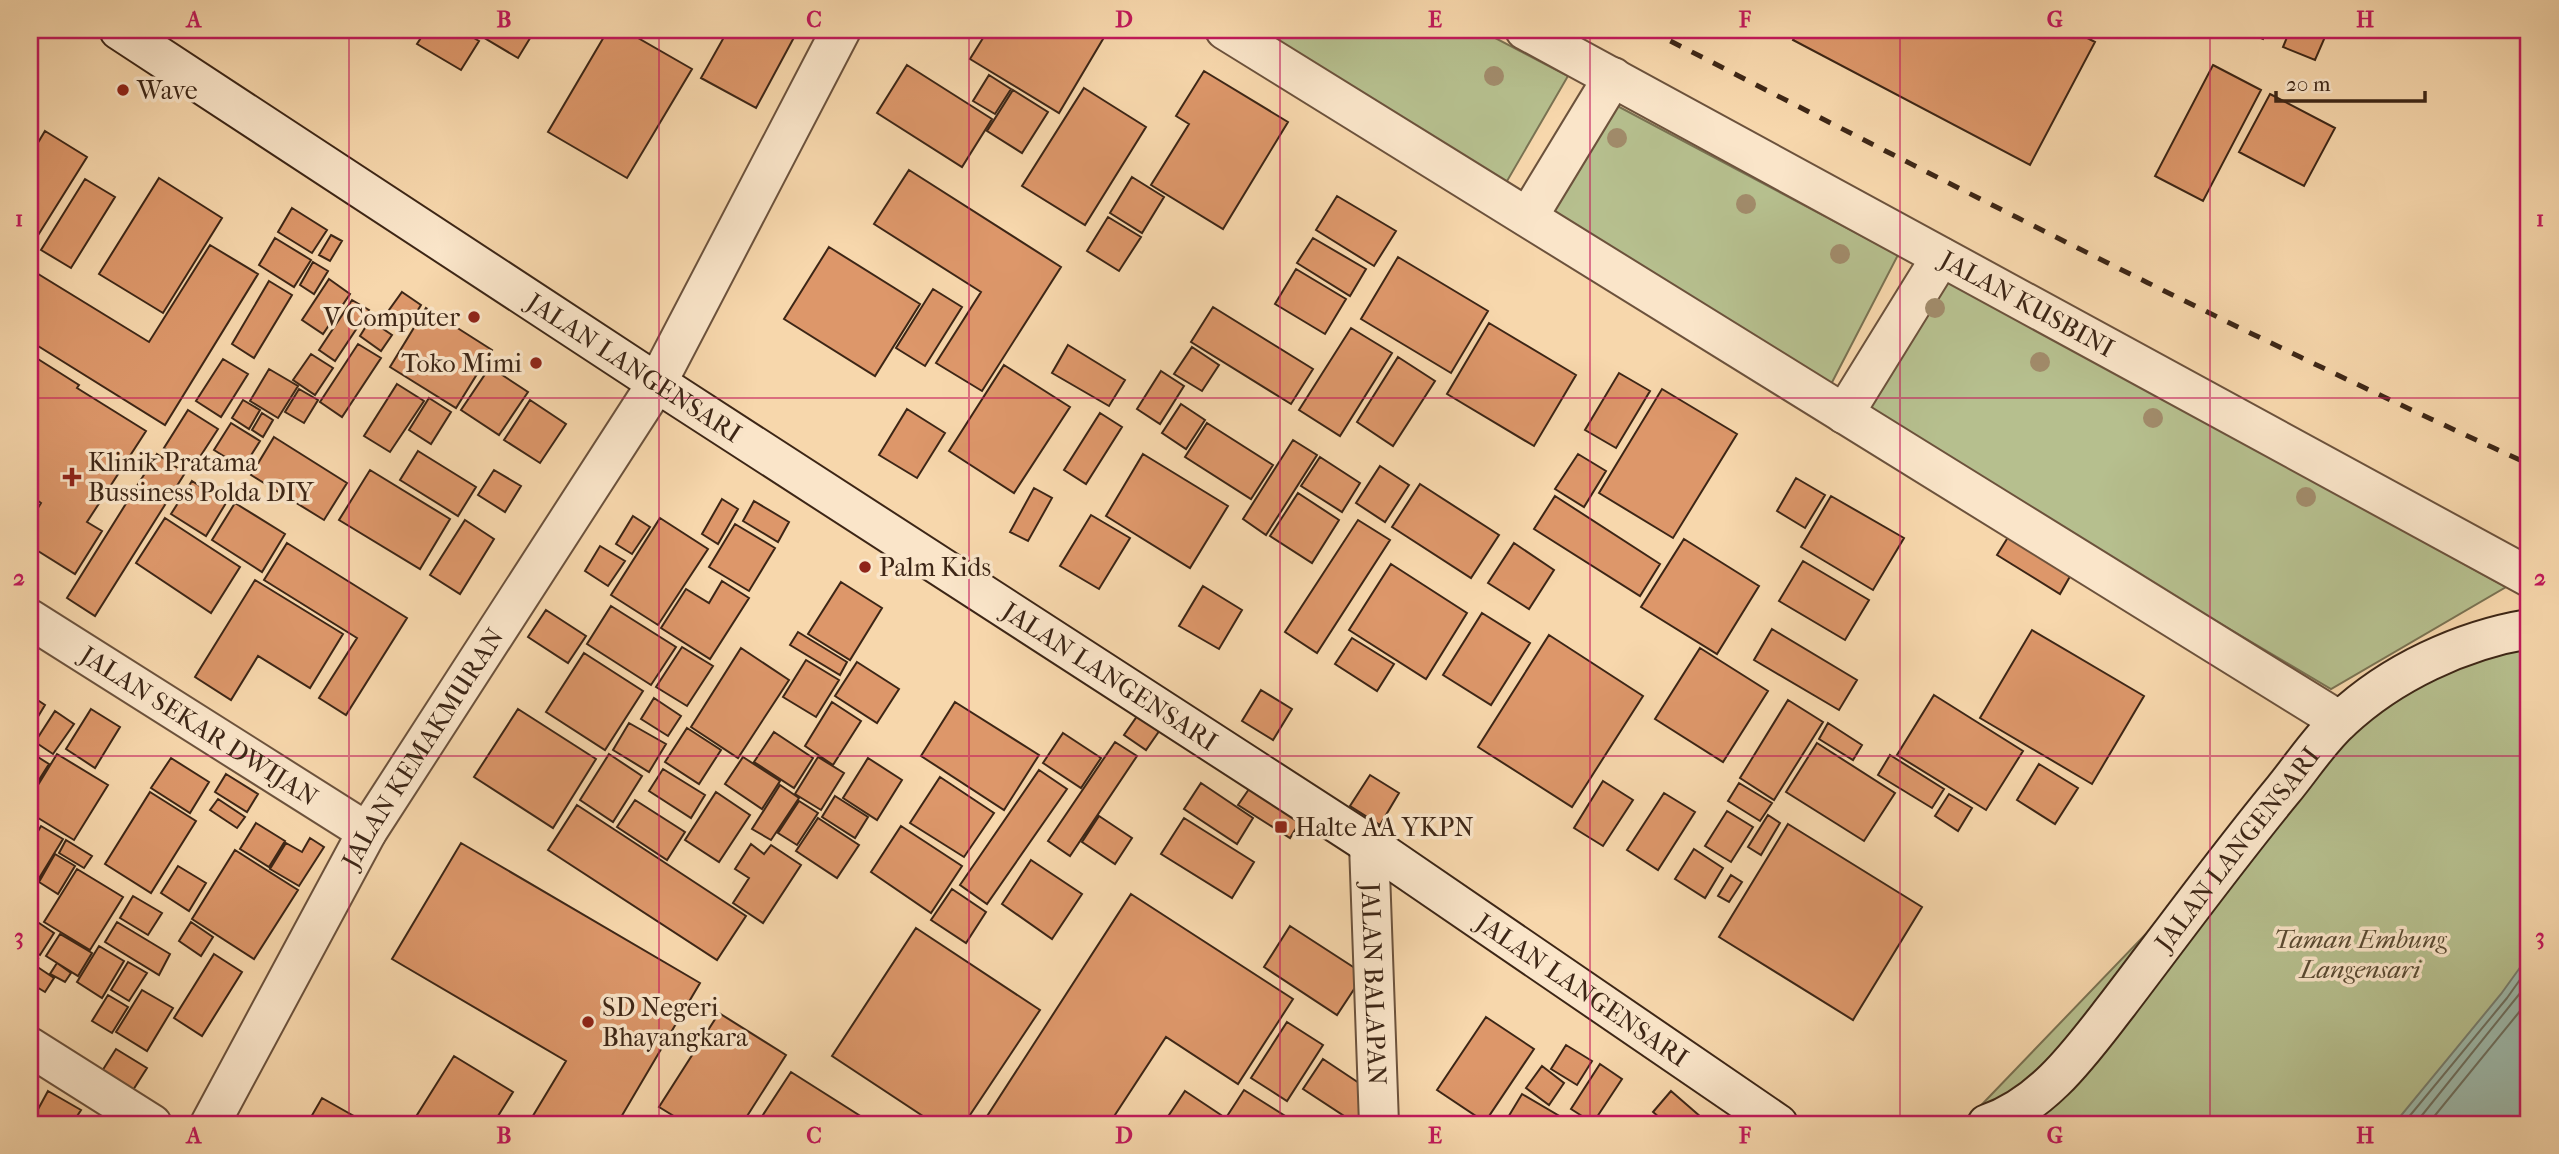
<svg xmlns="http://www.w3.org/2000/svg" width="2559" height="1154" font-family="'IM FELL French Canon',serif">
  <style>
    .green { fill: #b6bf8e; stroke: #7a7252; stroke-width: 2 }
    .water { fill: #9db9ab; stroke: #777e6f; stroke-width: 2 }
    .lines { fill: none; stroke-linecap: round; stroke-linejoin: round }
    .shore { stroke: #6d7060; stroke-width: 2 }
    .building { fill: #dd976a; stroke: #3d2616; stroke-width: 2 }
    .minor-casing { stroke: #6c523c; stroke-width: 42 }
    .tertiary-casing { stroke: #6c523c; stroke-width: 42 }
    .secondary-casing { stroke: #3d2616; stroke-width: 42 }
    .minor { stroke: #fae5c9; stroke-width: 38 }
    .tertiary { stroke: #fae5c9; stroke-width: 38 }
    .secondary { stroke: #fae5c9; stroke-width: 38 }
    .rail { stroke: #3d2616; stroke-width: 5; stroke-dasharray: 12 12; stroke-linecap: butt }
    .tree { fill: #a18b6a }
    .grid { fill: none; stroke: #c2185b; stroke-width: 2; stroke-opacity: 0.55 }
    .poi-dot { fill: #8f2418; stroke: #fae5c9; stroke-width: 2.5 }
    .labels { text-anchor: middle; stroke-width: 7; stroke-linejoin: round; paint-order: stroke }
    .poi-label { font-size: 26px; fill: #3d2616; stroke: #fae5c9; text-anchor: start }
    .street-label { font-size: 26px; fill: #3d2616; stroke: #fae5c9 }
    .park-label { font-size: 26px; font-style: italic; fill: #5b4c34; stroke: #fae5c9 }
    .neatline { fill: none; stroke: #c2185b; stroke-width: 2.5 }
    .grid-label { font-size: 23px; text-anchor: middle; font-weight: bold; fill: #c2185b }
  </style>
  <rect width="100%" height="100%" fill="#f7d7ac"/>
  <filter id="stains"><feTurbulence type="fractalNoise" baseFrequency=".00286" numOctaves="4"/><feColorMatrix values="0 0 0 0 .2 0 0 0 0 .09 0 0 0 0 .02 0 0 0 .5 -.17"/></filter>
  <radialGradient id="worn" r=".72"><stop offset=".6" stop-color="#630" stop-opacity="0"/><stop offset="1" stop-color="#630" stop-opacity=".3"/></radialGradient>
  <path class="green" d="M1228,30H1480L1568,76L1503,188Z
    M1593,93L1898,255L1827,392L1525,209Z
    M1938,274L2506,587L2331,689L1864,413Z
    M2529,640V1124H1963L2342,730L2484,643Z"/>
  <path class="water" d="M2529,955V1124H2394L2501,994Z"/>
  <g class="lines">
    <path class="shore" d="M2403,1124L2507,998L2529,967
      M2415,1124L2529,982
      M2428,1124L2529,1000"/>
  </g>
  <path class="building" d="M426,30H460L479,41L461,70L417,44Z
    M471,30H535L518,58Z
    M608,30H624L692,69L627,178L548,132Z
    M728,30H798L756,108L701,78Z
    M988,30H1089L1103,39L1059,113L970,59Z
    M1798,30H2072L2095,42L2030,165L1793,40Z
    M2242,30H2267L2263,39Z
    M2290,30H2328L2315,60L2283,47Z
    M907,65L992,119L962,167L877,113Z
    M2213,65L2261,90L2203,201L2155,176Z
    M1204,71L1288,122L1223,229L1151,185L1189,124L1176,116Z
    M989,75L1011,89L995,114L973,101Z
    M1084,88L1146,127L1085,225L1022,186Z
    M1013,90L1048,112L1022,153L987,131Z
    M2270,94L2335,128L2304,186L2239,152Z
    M45,131L87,157L30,248V156Z
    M909,170L1061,267L982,391L936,363L981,292L874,224Z
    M1132,177L1164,197L1142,233L1110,213Z
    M159,178L222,218L163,313L99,274Z
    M85,179L115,197L71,268L41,250Z
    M1337,196L1396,231L1374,266L1316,230Z
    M292,208L327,230L312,253L278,232Z
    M1108,217L1141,237L1119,271L1087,251Z
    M331,235L342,241L330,261L319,255Z
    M275,238L311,260L294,287L259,265Z
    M1313,238L1366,269L1350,296L1297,263Z
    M210,245L258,274L165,425L30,341V269L149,342Z
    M829,247L920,304L875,376L784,319Z
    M1398,257L1488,311L1451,373L1361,319Z
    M313,262L328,271L314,294L300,285Z
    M1296,269L1346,299L1325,334L1275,304Z
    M329,279L350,294L323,334L302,320Z
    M269,281L292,295L254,358L232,344Z
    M933,289L962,307L925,366L896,348Z
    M402,292L421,305L405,331L384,317Z
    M352,300L369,310L335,361L319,350Z
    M1213,307L1313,369L1291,404L1191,342Z
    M426,308L492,350L456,408L390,367Z
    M370,320L392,335L381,351L360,336Z
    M1489,323L1576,375L1534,446L1447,394Z
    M1351,328L1392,353L1340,436L1299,410Z
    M358,344L381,358L342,417L320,402Z
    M1068,345L1125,380L1109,406L1052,373Z
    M1192,347L1219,365L1202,391L1174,374Z
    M30,354L79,385L77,388L146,431L87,522L102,531L75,574L30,546V521L41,503L30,495Z
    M311,354L333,368L315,395L293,380Z
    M1398,357L1435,381L1393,446L1357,422Z
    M223,359L248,374L221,417L196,401Z
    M1004,365L1070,407L1014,493L949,451Z
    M490,367L528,392L499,435L461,410Z
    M269,369L298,386L278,418L250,401Z
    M1161,371L1184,386L1160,424L1137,409Z
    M1619,373L1650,391L1616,448L1585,430Z
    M397,384L424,401L390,452L364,436Z
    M299,389L318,400L304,423L285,412Z
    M1662,389L1737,434L1673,538L1599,493Z
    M429,398L451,412L431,444L409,430Z
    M243,400L260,410L249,429L232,418Z
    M530,400L566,424L540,463L504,440Z
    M1181,404L1205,420L1186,449L1162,433Z
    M907,409L945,433L917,478L879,455Z
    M188,410L218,429L194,466L164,448Z
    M262,413L273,420L263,437L252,430Z
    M1100,413L1122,427L1086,484L1064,470Z
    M231,423L260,441L243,468L214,450Z
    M1207,423L1273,465L1251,499L1185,457Z
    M274,437L347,483L324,520L251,475Z
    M1293,440L1317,455L1266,535L1243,519Z
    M418,451L476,487L458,516L400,480Z
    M157,454L185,473L95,616L67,598Z
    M1143,454L1228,506L1190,568L1106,516Z
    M1578,454L1606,471L1584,507L1555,489Z
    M1320,457L1360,483L1342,512L1301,486Z
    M1380,466L1409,485L1385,522L1356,503Z
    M370,470L450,519L420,569L339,520Z
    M494,470L521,486L505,512L478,495Z
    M1796,478L1825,495L1805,528L1777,511Z
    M192,481L226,503L206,536L171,514Z
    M1420,484L1499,535L1471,578L1392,527Z
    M1034,488L1052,498L1028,541L1010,532Z
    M1298,493L1339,520L1312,563L1270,536Z
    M1555,496L1660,564L1640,596L1534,529Z
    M1831,496L1904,538L1873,590L1801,547Z
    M722,499L738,509L718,544L702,534Z
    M754,501L789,522L778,542L743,521Z
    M235,503L285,534L262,572L212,540Z
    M1091,515L1130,538L1099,589L1060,566Z
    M633,516L650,527L632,554L616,544Z
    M165,518L240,567L211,613L136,563Z
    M660,518L708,549L658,625L611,595Z
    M465,520L494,539L460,594L430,575Z
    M1358,520L1390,540L1317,653L1285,632Z
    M735,524L775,548L749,591L709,567Z
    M2015,526L2077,564L2060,594L1997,555Z
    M1684,539L1759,586L1717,654L1641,607Z
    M287,543L407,618L346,715L319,698L357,638L264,580Z
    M1514,543L1554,570L1529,609L1488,583Z
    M600,546L625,561L608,586L585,571Z
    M1803,561L1869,600L1845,640L1779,601Z
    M1391,564L1467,613L1426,679L1349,630Z
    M255,580L343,634L310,688L258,656L231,700L195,677Z
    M722,581L749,598L710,659L661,628L686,589L709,603Z
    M841,582L882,608L850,660L808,634Z
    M1203,586L1242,610L1219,649L1179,626Z
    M611,606L676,647L651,685L587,644Z
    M546,610L586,636L568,663L528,637Z
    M1482,613L1530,643L1491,705L1443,675Z
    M1772,629L1857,680L1839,710L1754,660Z
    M2032,630L2144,696L2092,784L1980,718Z
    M798,632L847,662L840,675L790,645Z
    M1549,635L1643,696L1572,807L1478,747Z
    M1352,638L1394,664L1377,691L1335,664Z
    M682,647L713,666L687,706L656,687Z
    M741,648L789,680L738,758L691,727Z
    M1700,648L1768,691L1723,762L1655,719Z
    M584,653L643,691L605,750L546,712Z
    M806,660L839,680L816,717L783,697Z
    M857,662L899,689L877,723L835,696Z
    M1261,690L1292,709L1273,740L1242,721Z
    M30,695L45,705L30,730Z
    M1934,695L2023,751L1986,810L1897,755Z
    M654,698L681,716L668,736L641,719Z
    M1788,700L1823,722L1774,800L1740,778Z
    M832,702L861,721L833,765L805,746Z
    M955,702L1039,755L1004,810L921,756Z
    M91,709L120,727L95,768L66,749Z
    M518,709L596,759L553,828L474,777Z
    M55,711L74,724L53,754L35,742Z
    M1140,712L1162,727L1146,750L1124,735Z
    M629,723L666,744L649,772L613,750Z
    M1828,723L1862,745L1853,760L1819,739Z
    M687,728L721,750L699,784L665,762Z
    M774,732L813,758L794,788L754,762Z
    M1063,733L1101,758L1081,788L1043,763Z
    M1115,742L1137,756L1070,856L1048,841Z
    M1817,743L1895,793L1864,841L1786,792Z
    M30,752L49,764L30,794Z
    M57,754L108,785L74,840L30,813V798Z
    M609,754L642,776L613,822L580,800Z
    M1890,755L1944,789L1932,808L1878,775Z
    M743,757L780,781L762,809L725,784Z
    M818,757L844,773L821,810L795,794Z
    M171,758L209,782L190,813L151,788Z
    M868,758L902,780L877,820L843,798Z
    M2039,764L2078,788L2055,824L2017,800Z
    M663,769L705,795L691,818L649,791Z
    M1039,770L1067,789L987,904L960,885Z
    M226,774L258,794L247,812L215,792Z
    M1370,775L1399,793L1380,825L1350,806Z
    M940,777L994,813L964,857L910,823Z
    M1603,781L1633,800L1603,846L1574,828Z
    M1201,783L1253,818L1237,844L1184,809Z
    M1739,783L1772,803L1760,821L1728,801Z
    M780,785L799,798L771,840L752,829Z
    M1249,789L1300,822L1290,838L1238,805Z
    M150,792L196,821L151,893L105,864Z
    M716,792L750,815L719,862L685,840Z
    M1664,793L1695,812L1658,870L1627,850Z
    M1949,794L1972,808L1958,831L1935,816Z
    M835,796L868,817L855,838L822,817Z
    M218,799L245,817L237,828L210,810Z
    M635,800L685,832L667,860L617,827Z
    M799,801L818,813L797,845L778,833Z
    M577,805L746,916L717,960L548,850Z
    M1727,811L1753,827L1731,862L1705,846Z
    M1768,815L1780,823L1761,855L1748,847Z
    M1099,816L1132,838L1115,864L1082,842Z
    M818,818L859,845L837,878L796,851Z
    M1184,818L1254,862L1232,898L1161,854Z
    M256,823L285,841L269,867L240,849Z
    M1788,824L1922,907L1853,1020L1719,937Z
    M41,826L63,839L30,893V845Z
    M901,826L962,866L931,913L871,872Z
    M310,838L324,847L299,886L270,869L286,843L302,852Z
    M66,840L92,856L84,868L59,853Z
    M461,843L700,983L617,1124H528L566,1061L392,959Z
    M751,844L764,854L771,845L801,865L763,923L733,903L749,878L735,869Z
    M1694,849L1723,868L1705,898L1675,879Z
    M235,850L298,890L254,959L192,919Z
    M55,854L75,866L58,894L39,882Z
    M1031,860L1082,894L1052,939L1002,904Z
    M178,866L206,883L189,911L161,893Z
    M77,869L123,897L90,950L44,922Z
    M1731,875L1742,882L1729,902L1718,896Z
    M952,889L986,912L966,943L931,920Z
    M1131,894L1293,999L1238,1084L1166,1037L1109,1124H982Z
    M133,896L162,913L148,935L120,918Z
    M36,921L54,933L40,955L30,949V931Z
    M117,922L170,954L159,975L105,942Z
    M191,922L213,937L201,956L179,941Z
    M1290,926L1364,974L1337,1015L1264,967Z
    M916,928L1040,1010L964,1124H935L832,1056Z
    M60,934L92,953L78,976L46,956Z
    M99,946L124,961L102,998L77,982Z
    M214,954L242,972L202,1036L174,1018Z
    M30,955L38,959L30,972Z
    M128,962L147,973L129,1001L111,990Z
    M57,963L71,973L65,982L50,974Z
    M36,966L54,978L45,992L30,983V977Z
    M142,990L173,1008L147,1051L116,1032Z
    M108,995L128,1007L112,1033L92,1021Z
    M719,1013L786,1055L742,1124H687L659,1107Z
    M1486,1017L1534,1049L1485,1122L1437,1090Z
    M1287,1022L1323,1045L1287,1101L1251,1078Z
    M1566,1045L1592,1061L1577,1085L1551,1069Z
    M116,1049L147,1068L128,1098L97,1079Z
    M454,1056L513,1092L493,1124H432L417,1115Z
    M1323,1059L1374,1093L1355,1123L1303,1089Z
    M1600,1064L1622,1079L1593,1123L1571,1109Z
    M1542,1066L1564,1083L1549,1105L1526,1088Z
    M791,1072L873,1124H757Z
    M1244,1090L1298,1124H1222Z
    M48,1091L81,1110L72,1124H30Z
    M1185,1091L1221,1115L1215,1124H1163Z
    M1671,1091L1709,1124H1667L1653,1112Z
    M1522,1094L1573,1124H1504Z
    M322,1098L368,1124H307Z"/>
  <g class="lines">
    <g class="minor-casing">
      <g id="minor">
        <path d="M1225,30L2340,721"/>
        <path d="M1528,217L1613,77"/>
        <path d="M1844,414L1941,257"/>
        <path id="s1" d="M30,619L367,832"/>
        <path id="s2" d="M1369,844L1379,1124"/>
        <path d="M30,1047L152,1124"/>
        <path id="s3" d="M210,1124L367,832L657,383L841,30"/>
      </g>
    </g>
    <g class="tertiary-casing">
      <g id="tertiary">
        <path id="s4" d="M1525,30L2529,577"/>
      </g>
    </g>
    <g class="secondary-casing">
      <g id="secondary">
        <path id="s5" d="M119,30L657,383L1369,844L1778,1124"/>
        <path id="s6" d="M1987,1124C2045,1104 2082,1050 2118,1004C2173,932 2226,859 2283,790C2302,767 2319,740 2341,720C2391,673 2462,640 2529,629"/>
      </g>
    </g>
    <use href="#minor" class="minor"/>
    <use href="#tertiary" class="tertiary"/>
    <use href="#secondary" class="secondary"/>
    <path class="rail" d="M1649,30C1940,179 2231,329 2529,464"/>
  </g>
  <g class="tree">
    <circle cx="1494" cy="76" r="10"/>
    <circle cx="1617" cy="138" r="10"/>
    <circle cx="1746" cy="204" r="10"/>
    <circle cx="1840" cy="254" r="10"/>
    <circle cx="1935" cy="308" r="10"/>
    <circle cx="2040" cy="362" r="10"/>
    <circle cx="2153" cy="418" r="10"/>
    <circle cx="2306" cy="497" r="10"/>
  </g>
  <path class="grid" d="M349,30V1124M659,30V1124M969,30V1124M1280,30V1124M1590,30V1124M1900,30V1124M2210,30V1124M30,398H2529M30,756H2529"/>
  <g class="poi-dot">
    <circle cx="123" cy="90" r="7"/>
    <circle cx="474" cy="317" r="7"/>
    <circle cx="536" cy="363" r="7"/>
    <path d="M68.5 466.5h7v7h7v7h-7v7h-7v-7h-7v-7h7z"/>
    <circle cx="865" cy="567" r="7"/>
    <rect x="1274" y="820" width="14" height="14" rx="3.5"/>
    <circle cx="588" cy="1022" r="7"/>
  </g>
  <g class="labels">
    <g class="poi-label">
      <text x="137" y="99">Wave</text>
      <text x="460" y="326" text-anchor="end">V Computer</text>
      <text x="522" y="372" text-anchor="end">Toko Mimi</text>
      <text x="88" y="471">Klinik Pratama<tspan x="88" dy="30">Bussiness Polda DIY</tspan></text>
      <text x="879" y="576">Palm Kids</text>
      <text x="1295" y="836">Halte AA YKPN</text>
      <text x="602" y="1016">SD Negeri<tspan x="602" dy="30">Bhayangkara</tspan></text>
    </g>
    <g class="street-label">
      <text dy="9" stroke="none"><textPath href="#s4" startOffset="572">JALAN KUSBINI</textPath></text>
      <text dy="9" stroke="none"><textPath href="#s5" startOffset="616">JALAN LANGENSARI</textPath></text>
      <text dy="9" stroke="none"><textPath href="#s5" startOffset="1183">JALAN LANGENSARI</textPath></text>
      <text dy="9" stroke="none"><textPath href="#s1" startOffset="200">JALAN SEKAR DWIJAN</textPath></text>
      <text dy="9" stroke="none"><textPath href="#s3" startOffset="432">JALAN KEMAKMURAN</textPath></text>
      <text dy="9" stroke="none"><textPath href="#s6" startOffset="376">JALAN LANGENSARI</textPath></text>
      <text dy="9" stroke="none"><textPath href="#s2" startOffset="140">JALAN BALAPAN</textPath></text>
      <text dy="9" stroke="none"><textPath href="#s5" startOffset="1750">JALAN LANGENSARI</textPath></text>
    </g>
    <g class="park-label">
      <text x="2360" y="948">Taman Embung<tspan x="2360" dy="30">Langensari</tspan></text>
    </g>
  </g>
  <rect width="2559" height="1154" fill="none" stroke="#f7d7ac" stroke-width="77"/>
  <path d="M2276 91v10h149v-10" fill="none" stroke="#3d2616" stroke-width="3.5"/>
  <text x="2286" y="91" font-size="21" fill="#3d2616" stroke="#fae5c9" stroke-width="5" paint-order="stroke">20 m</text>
  <rect x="38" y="38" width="2482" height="1078" class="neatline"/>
  <g class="grid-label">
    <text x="194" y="27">A</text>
    <text x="504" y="27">B</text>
    <text x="814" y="27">C</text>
    <text x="1124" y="27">D</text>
    <text x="1435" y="27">E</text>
    <text x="1745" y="27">F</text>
    <text x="2055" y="27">G</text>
    <text x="2365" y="27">H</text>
    <text x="19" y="226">1</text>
    <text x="2540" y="226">1</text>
    <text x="19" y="585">2</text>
    <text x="2540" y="585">2</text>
    <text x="19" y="944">3</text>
    <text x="2540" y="944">3</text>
    <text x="194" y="1143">A</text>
    <text x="504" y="1143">B</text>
    <text x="814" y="1143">C</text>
    <text x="1124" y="1143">D</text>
    <text x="1435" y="1143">E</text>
    <text x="1745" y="1143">F</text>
    <text x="2055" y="1143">G</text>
    <text x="2365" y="1143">H</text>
  </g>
  <rect width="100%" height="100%" filter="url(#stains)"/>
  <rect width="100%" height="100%" fill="url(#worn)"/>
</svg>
